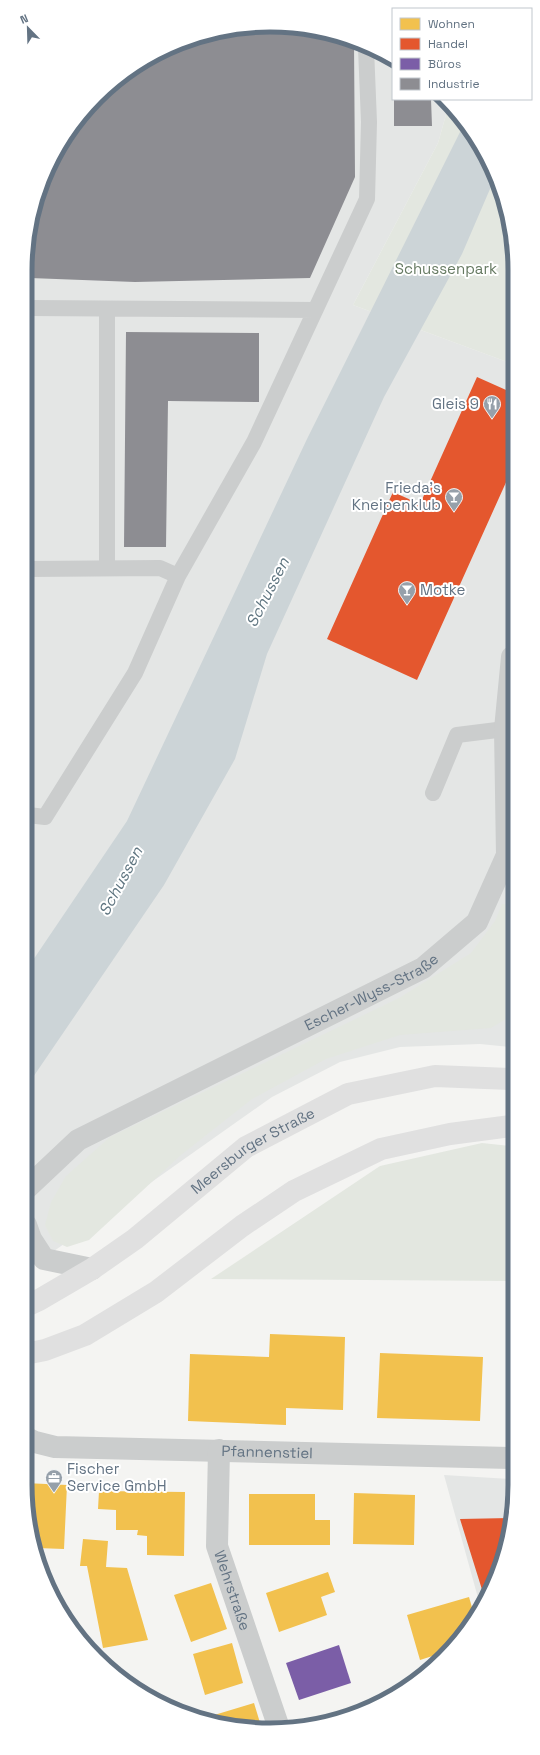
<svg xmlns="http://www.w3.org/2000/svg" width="540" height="1755" font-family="'Space Grotesk',sans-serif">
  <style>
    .built { fill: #e4e6e5 }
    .green { fill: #e3e7e0 }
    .water { fill: #ccd4d7 }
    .homes { fill: #f2c14e }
    .shops { fill: #e4572e }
    .offices { fill: #7b5ea7 }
    .industry { fill: #8d8d92 }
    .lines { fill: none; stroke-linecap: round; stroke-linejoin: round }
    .lane { stroke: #cbcdcd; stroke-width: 16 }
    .street { stroke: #cbcdcd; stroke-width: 22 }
    .secondary { stroke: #e0e0e0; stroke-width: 22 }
    .labels { text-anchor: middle; stroke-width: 4; stroke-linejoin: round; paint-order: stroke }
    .park-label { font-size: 15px; fill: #667a62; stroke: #fff }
    .poi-label { font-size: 15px; fill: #637383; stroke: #fff; text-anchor: end }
    .street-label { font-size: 15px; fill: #637383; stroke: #fff }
    .water-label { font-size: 16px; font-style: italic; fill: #5f7580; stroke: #fff }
    .rim { fill: none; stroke: #637383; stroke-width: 5 }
  </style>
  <rect width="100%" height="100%" fill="#f4f4f2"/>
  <path class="built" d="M222,30H318L393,58V99H443L449,104L438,143L353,305L513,364L511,1047L480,1044L400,1047L340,1062L272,1097L30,1268L26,1269L30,222L66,134L134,66Z
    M444,1475L510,1479V1533L480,1605Z"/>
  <path class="green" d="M449,104L454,108L496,176L513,238V364L353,305L438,143Z
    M502,904H512L511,1016L491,1028L400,1035L326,1059L252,1099L181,1155L89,1240L67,1247L53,1241L45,1225L51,1202L66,1176L110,1137L399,998L471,953L495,921Z
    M482,1143L511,1146V1281L211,1279L380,1166Z"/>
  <path class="water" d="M464,124L496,175L462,254L384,397L267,654L235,759L164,885L27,1086V969L127,821L307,439Z"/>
  <path class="homes" d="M270,1334L345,1337L343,1410L286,1408V1425L188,1421L190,1354L269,1357Z
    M380,1353L483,1357L480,1421L377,1418Z
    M508,1390H511L510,1435H507Z
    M25,1483L67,1485L64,1549L37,1548Z
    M99,1491L185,1492L184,1556L147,1555V1536L137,1535L138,1530H116V1510L98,1509Z
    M354,1493L415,1495L414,1545L353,1544Z
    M249,1494H315V1520H330V1545H249Z
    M83,1539L108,1541L106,1567L127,1568L148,1640L103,1648L87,1566H80Z
    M328,1572L335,1592L321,1597L327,1615L279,1632L266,1593Z
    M211,1583L227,1629L191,1642L174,1595Z
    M469,1597L475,1618L474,1621L442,1653L420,1660L407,1615Z
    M232,1643L243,1683L205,1695L193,1654Z
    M254,1703L261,1726L238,1728L212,1720L211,1716Z
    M344,1710L346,1716L333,1722L309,1723Z"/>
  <path class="shops" d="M477,377L513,393L512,469L417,680L327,639L393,492L420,504Z
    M510,1518V1533L484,1596L460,1519Z"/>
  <path class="offices" d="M339,1645L351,1683L299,1700L286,1663Z"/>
  <path class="industry" d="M222,30H318L354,43L355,177L310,278L135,282L30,278V222L66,134L134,66Z
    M394,99H431L432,126H394Z
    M126,332L259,333V402L168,401L166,547H124Z"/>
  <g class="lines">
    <path class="lane" d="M29,308L315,310
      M107,568V310
      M28,569L160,568L178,576
      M433,793L457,735L505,729
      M28,815L45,817L135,673L178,576L254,442L367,199L369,122L366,48"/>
    <g class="street">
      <path id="s1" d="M26,1189L78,1140L423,968L477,922L507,855L505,729L512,657"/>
      <path d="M26,1225L31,1239L44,1259L92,1269"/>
      <path id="s2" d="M25,1437L35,1442L55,1447L510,1458"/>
      <path id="s3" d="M219,1450L217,1546L278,1725"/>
    </g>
    <g class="secondary">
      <path id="s4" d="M26,1306L39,1300L92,1269L135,1239L246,1147L348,1094L435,1076L511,1079"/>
      <path d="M25,1354L45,1350L85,1335L156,1292L242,1226L294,1191L381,1149L450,1134L511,1126"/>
    </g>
  </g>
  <defs>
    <g id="restaurant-pin" transform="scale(0.9)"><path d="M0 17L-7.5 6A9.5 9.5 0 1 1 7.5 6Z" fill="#96a0aa" stroke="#fff"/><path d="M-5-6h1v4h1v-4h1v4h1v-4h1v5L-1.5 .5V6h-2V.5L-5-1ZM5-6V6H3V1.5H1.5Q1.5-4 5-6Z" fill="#fff"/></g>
    <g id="bar-pin" transform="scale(0.9)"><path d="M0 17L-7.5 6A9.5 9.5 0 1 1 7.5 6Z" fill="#96a0aa" stroke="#fff"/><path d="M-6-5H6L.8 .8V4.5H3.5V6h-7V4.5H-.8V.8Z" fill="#fff"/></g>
    <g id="office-pin" transform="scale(0.9)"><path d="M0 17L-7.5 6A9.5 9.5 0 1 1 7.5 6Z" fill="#96a0aa" stroke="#fff"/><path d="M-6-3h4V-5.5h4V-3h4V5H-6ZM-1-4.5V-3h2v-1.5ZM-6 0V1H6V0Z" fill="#fff"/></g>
  </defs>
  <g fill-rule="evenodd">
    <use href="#restaurant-pin" x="492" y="404"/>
    <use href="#bar-pin" x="454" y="497"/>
    <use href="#bar-pin" x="407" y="590"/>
    <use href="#office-pin" x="54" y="1478"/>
  </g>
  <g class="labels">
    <g class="park-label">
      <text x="446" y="274">Schussenpark</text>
    </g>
    <g class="poi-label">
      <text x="479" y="409">Gleis 9</text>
      <text x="441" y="493">Frieda's<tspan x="441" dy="17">Kneipenklub</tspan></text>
      <text x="420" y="595" text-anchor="start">Motke</text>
      <text x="67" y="1474" text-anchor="start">Fischer<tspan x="67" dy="17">Service GmbH</tspan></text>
    </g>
    <g class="street-label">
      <text dy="5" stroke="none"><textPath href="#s1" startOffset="400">Escher-Wyss-Straße</textPath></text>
      <text dy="5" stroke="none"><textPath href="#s4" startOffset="276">Meersburger Straße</textPath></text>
      <text dy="5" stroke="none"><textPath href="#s2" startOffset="244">Pfannenstiel</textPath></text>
      <text dy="5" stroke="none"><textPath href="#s3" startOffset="143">Wehrstraße</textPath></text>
    </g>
    <g class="water-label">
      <text transform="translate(267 592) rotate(-63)" y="6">Schussen</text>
      <text transform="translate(120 881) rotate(-62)" y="6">Schussen</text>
    </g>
  </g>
  <path d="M0 0H540V1755H0ZM270 32H270A238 238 0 0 1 508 270V1485A238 238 0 0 1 270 1723H270A238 238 0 0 1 32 1485V270A238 238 0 0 1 270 32Z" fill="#fff" fill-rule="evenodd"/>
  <path class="rim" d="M270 32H270A238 238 0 0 1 508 270V1485A238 238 0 0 1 270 1723H270A238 238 0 0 1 32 1485V270A238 238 0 0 1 270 32Z"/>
  <rect x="392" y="8" width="140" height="92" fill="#ffffff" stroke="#c1c7cd"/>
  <rect x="400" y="18" width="20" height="12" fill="#f2c14e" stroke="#c1c7cd"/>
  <text x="428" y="28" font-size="12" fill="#637383">Wohnen</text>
  <rect x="400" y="38" width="20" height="12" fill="#e4572e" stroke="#c1c7cd"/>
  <text x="428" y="48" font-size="12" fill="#637383">Handel</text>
  <rect x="400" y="58" width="20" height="12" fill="#7b5ea7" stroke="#c1c7cd"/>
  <text x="428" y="68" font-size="12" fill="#637383">Büros</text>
  <rect x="400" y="78" width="20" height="12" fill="#8d8d92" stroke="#c1c7cd"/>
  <text x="428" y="88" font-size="12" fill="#637383">Industrie</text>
  <g transform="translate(28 28) rotate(337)" stroke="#ffffff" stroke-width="3" paint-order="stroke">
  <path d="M0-3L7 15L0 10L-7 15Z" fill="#637383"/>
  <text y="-6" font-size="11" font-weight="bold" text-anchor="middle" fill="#637383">N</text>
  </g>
</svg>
